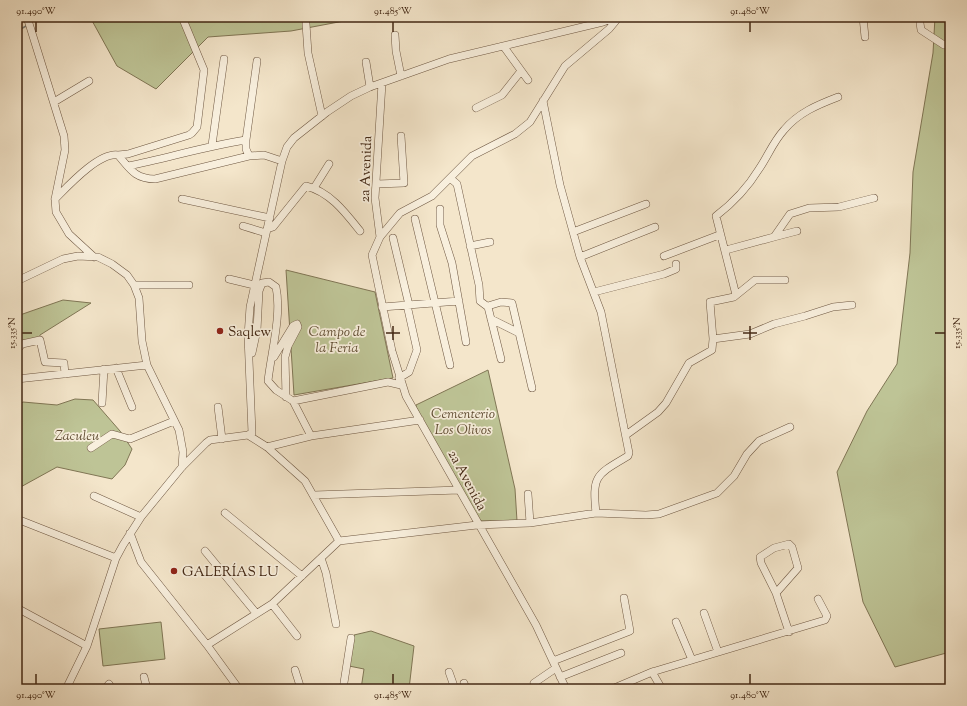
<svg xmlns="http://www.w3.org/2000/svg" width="967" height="706" font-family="'Sorts Mill Goudy',serif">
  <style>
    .green { fill: #bec496; stroke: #807655 }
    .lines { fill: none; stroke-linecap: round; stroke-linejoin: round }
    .stream { stroke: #7b817c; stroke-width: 1.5 }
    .minor-casing { stroke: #6e5742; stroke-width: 8 }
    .minor { stroke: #f8efdd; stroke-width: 7 }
    .ticks { fill: none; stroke: #422714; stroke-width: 1.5 }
    .poi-dot { fill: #8f2418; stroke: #f8efdd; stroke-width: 1.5 }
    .labels { text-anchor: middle; stroke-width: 3.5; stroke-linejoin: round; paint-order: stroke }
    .street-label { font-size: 14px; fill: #422714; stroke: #f8efdd }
    .poi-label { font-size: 14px; fill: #422714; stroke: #f8efdd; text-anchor: start }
    .park-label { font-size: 14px; font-style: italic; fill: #614e34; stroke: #f8efdd }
    .neatline { fill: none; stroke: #422714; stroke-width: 1.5 }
    .ticks-label { font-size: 10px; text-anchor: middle; fill: #422714 }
  </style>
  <rect width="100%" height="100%" fill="#f4e6cb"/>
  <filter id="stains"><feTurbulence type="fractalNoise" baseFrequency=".005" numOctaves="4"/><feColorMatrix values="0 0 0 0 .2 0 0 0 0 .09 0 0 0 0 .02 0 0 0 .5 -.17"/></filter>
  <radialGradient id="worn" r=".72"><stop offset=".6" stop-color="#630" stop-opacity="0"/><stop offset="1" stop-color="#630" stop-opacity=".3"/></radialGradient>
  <path class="green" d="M90,17H365L291,31L208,37L156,89L117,66Z
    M935,17H950V652L895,667L863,602L837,472L867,411L897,364L910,253L913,172L933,53Z
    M286,270L375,292L393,378L294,395Z
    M63,300L91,303L40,335L39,340L17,347V316Z
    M488,370L515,489L517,521H477L416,407V405Z
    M75,399L93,400L120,431L132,449L125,465L112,479L57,467L17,489V406L23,402L57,405Z
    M161,622L165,659L103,666L99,629Z
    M371,631L414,646L409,689H361L364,669L349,666L354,635Z"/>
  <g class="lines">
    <path class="stream" d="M31,23L38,17
      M17,31L28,25"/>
    <g class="minor-casing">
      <path id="minor" d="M27,17L64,136L65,150L55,199L56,212L69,234L94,257
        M863,17L865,37
        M920,23L921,30L944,45L950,42
        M306,24L308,53L322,116
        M395,35L396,51L401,76
        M504,47L528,80
        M366,62L370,87
        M543,101L560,185L580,257L601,312L629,453L628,456C596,475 592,475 596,513
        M54,102L89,81
        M476,108L502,95L521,71
        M212,145L224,59
        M118,155L128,154L189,135L192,133L197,127L204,70L182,17
        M249,156L246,149V140L257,61
        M128,166C168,158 206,146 246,140
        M450,178L457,184L479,285L480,301L488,307L501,359
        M377,184L404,183L401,136
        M314,188L329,164
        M55,199C68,186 99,152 118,155C130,169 135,179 155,179L249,156L264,155L282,161
        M182,199L270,218
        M440,209V225L452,263L466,342
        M415,219L450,365
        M243,226L266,233
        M267,229L273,227L306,186C330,192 345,212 360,231
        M573,232L646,204
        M380,237L375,198L382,83
        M774,237L797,231
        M393,238L409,305
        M470,246L490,242
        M726,250L774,237L790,214L809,208L839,207L874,198
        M664,256L719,235
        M580,257L655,227
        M229,279L254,285
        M17,281L63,259L78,256L98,257L112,264L127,275L134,285L139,298L142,341L147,365L179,430L183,452L182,467
        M134,285H189
        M594,292L664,274L676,269V264
        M736,295L716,216C733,203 748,187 759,169C768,156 773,142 784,130C798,113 817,105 838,97
        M488,306L501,302L512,303L532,388
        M382,307L459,301
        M491,319L519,333
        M713,339L750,334L774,324L805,316L833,307L852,305
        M17,350L22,344L40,340L45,362L64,363L65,374
        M252,353L257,330L259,291L262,283L269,282L276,287C282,315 271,353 268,381L276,390L293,401L311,436
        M274,357L293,326L297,324L298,327L288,346L285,357L286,397
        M116,368L132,407
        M399,378L409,372L417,350L407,305
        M17,379L147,365
        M293,401L388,382L401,385
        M102,403L104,369
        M218,407L222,439
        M248,435L267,447L305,481L339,541
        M626,435L658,412L666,403L689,363L712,350L713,339L710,302L734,297L755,280H785
        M267,447L311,436L420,420
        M91,448L112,434L130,439L174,421
        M528,494L530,523
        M314,495L459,490
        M94,496L141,517
        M225,513L302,576
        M17,519L116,558
        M130,533L141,562L207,645L239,689
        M205,551L256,613
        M321,558L326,573L336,624
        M776,593L761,563L760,557L774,548L789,544L792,547L798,568L776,593L789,632
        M272,604L297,636
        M17,608L87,646
        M704,613L718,652
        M676,622L692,660
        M207,645L272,604L339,541L477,525L530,523L596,513L646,515L659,514L717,493L734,476L747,454L759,441L790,427
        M553,661L630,631L624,598
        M295,670L301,689
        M449,672L455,689
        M652,672L662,689
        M144,677L147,689
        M560,677L621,653
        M464,683L466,689
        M534,683L556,668
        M66,689L87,646L116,558L123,545L141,517L182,467L206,443L210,440L248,435L252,433L248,336L250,307L282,161L287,147L294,138L327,112L351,96L370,87L449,59L603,22L616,17
        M105,689L109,684L112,689
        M343,689L351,638
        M566,689L536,625L406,396L392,351L372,255L380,237L400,213L432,196L472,156L515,134L530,122L565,66L609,29L619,17
        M612,689L652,672L825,620L827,616L818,599"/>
    </g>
    <use href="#minor" class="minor"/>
  </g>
  <path class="ticks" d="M36,22V32M393,22V32M750,22V32M393,326V340M750,326V340M22,333H32M386,333H400M743,333H757M935,333H945M36,674V684M393,674V684M750,674V684"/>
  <g class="poi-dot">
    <circle cx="220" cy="331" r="4"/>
    <circle cx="174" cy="571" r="4"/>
  </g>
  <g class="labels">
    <g class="street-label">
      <text transform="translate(365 169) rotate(-88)" y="5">2a Avenida</text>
      <text transform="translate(468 480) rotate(62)" y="5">2a Avenida</text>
    </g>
    <g class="poi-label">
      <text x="228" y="336">Saqlew</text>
      <text x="182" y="576">GALERÍAS LU</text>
    </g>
    <g class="park-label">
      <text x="337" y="336">Campo de<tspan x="337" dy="16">la Feria</tspan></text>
      <text x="463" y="418">Cementerio<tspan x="463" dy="16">Los Olivos</tspan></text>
      <text x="77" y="440">Zaculeu</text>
    </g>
  </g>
  <rect width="967" height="706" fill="none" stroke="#f4e6cb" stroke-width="44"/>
  <rect x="22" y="22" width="923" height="662" class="neatline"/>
  <g class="ticks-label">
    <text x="36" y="14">91.490°W</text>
    <text x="393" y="14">91.485°W</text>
    <text x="750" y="14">91.480°W</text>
    <text transform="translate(11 333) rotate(-90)" y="4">15.335°N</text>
    <text transform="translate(956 333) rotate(-90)" y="4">15.335°N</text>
    <text x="36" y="698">91.490°W</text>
    <text x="393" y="698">91.485°W</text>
    <text x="750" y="698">91.480°W</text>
  </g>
  <rect width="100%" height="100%" filter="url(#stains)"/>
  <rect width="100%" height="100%" fill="url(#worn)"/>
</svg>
